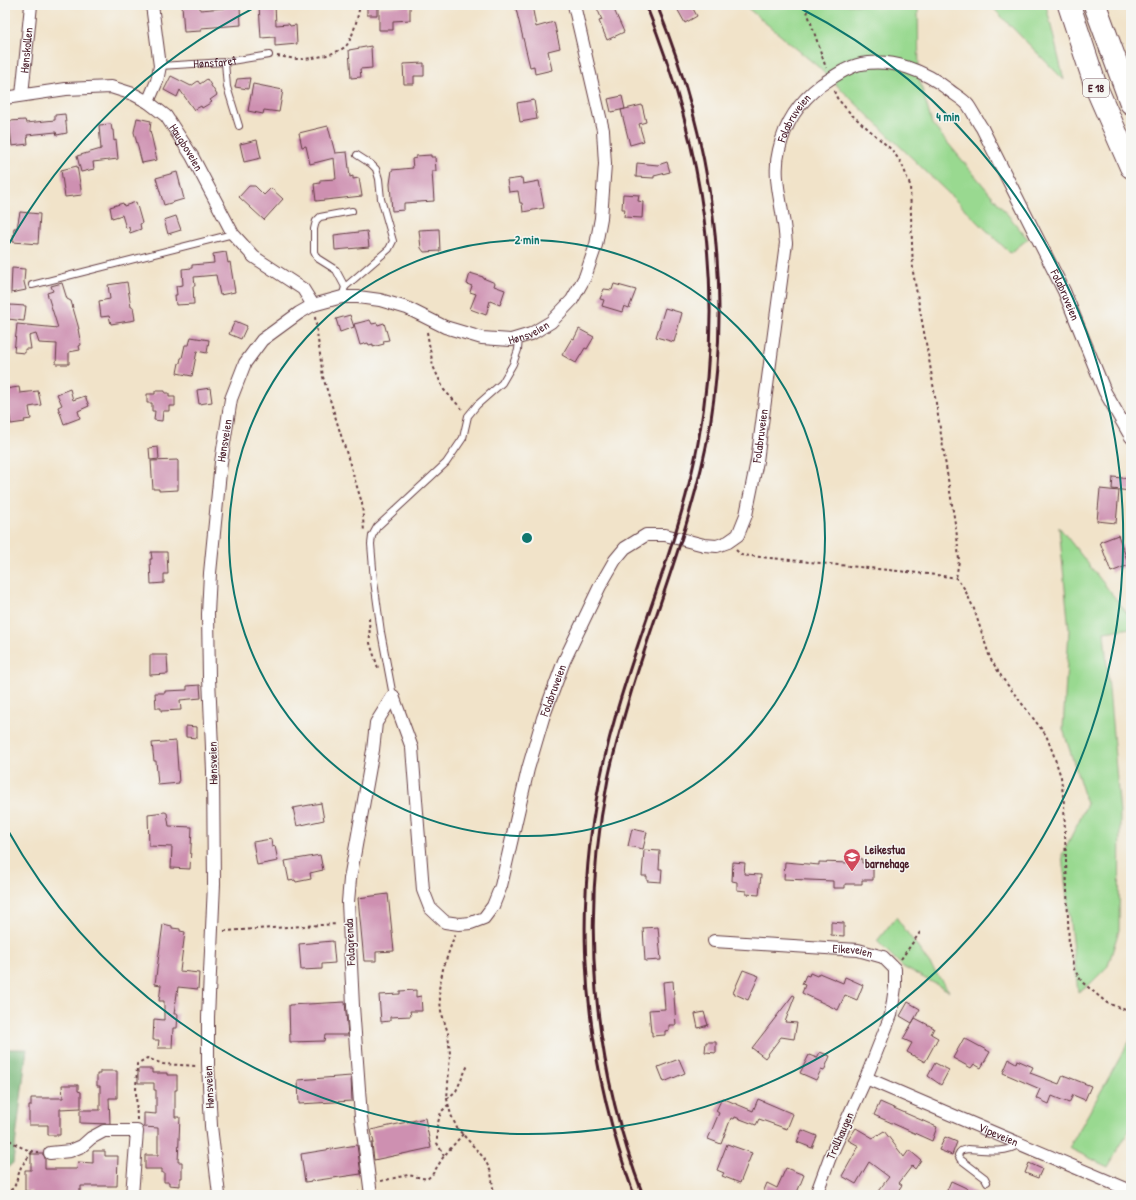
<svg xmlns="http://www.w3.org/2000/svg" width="1136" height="1200" font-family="'Patrick Hand',sans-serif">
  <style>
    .green { fill: #99d990; stroke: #727c5e }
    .forest { fill: #7ab97a; stroke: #626c52 }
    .building { fill: #ce90b1 }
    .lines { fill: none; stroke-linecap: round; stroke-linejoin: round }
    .lane-casing { stroke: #633c43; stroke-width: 8 }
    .street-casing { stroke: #633c43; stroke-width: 14 }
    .highway-casing { stroke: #633c43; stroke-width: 24 }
    .path { stroke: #633c43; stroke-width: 2; stroke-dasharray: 3 3; stroke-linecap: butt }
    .lane { stroke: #fff; stroke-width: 6 }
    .street { stroke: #fff; stroke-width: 12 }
    .highway { stroke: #fff; stroke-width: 22 }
    .rail { stroke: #4a1f2b; stroke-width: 3 }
    .ring { fill: none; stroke: #0f766e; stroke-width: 2 }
    .labels { text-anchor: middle; stroke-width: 3; stroke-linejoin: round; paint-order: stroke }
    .shield { fill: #f6f6f2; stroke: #7e6067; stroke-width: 1 }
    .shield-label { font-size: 11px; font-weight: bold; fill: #4a1f2b }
    .street-label { font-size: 12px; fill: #4a1f2b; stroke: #f6f6f2 }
    .poi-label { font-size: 12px; font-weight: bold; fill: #4a1f2b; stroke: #f6f6f2; text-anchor: start }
    .centre { fill: #0f766e; stroke: #f6f6f2; stroke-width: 2 }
    .ring-label { font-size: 12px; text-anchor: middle; font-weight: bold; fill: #0f766e; stroke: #f6f6f2; stroke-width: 3; stroke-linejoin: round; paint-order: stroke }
  </style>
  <rect width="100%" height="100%" fill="#f6f6f2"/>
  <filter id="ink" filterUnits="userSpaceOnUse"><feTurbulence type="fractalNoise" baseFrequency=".025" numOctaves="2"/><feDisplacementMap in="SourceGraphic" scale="8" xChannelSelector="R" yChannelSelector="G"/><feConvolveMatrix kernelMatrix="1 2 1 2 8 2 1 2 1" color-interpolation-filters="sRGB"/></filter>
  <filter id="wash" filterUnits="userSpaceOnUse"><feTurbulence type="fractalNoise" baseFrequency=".012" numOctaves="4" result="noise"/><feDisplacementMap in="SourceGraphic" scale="16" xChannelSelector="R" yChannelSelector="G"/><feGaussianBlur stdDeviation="0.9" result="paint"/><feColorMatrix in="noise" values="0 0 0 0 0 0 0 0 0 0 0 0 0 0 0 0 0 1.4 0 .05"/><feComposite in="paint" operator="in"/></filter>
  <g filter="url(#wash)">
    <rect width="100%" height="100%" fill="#f1e3c9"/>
    <path class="green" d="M744,5H918L919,78L932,124L1028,239L1010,253L816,65Z
      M990,5H1046L1064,80Z
      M1059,527L1131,618V628L1104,632L1120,814L1119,930L1108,966L1091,983L1078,992L1062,855L1087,804L1063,729L1069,630Z
      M896,917L949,991L903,967L877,941Z
      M1131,1038V1127L1108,1167L1069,1148Z"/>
    <path class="forest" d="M5,1049H27L13,1163L6,1169L5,1168Z"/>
    <g id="blocks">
      <path class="building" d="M182,5H200V10L225,8L224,6H235V8L240,7L241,25L201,28V31L184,32Z
        M259,5H275L276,25L289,24L290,26L296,25L297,44L275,46V37L261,38Z
        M367,5H377V15H367Z
        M515,5H532L536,27L554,22L560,48L548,51L552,70L535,74L534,66L530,67Z
        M604,5H612L624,32L607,40L599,21L602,20L597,8Z
        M675,5H691L697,16L685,23Z
        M410,6V20L393,21V30H379V7Z
        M371,46L372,68L360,69L361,77L351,78L349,50Z
        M424,63V76H414V84H404L403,64Z
        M171,76L191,86L198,81L200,84L207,79L217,95L210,100L212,102L202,108L201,106L194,110L180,90L177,97L164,90Z
        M250,78L248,89L235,87L237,79Z
        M253,84L283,90L279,112L264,110L263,114L248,111Z
        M622,96L625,109L611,112L608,99Z
        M534,100L537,119L520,122L517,103Z
        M642,105L646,122L639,124L644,141L630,145L621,110Z
        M65,114L67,133L57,135L56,132L27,135L28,144L12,146L9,121L25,120L26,123L55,120V115Z
        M137,118L151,121L150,130L157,160L142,163L134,132Z
        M111,124L112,130H113L114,141L116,140L118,159L93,162L94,169L81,172L77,156L101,149L99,125Z
        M328,126L335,153L347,152L350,177L353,176V179L359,178L362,196L316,201L314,184L320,183V180L336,179L334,158L310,164L306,146L302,147L299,133Z
        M257,140L261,158L244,162L240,144Z
        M431,155V157H435L436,171H432L434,201L404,203V210L392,211L390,184L392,170L413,168L412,159L416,158V156Z
        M667,162L670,172L654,176V178L636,177L637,163L658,165Z
        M77,166L82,195L65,197L61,170Z
        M177,172L184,199L164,205L156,178Z
        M522,178L523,184L539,181L544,208L523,212L522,203H520L518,191L509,192L507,180Z
        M249,186H255L264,195L271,188L283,199L264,220L239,197Z
        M623,194L639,195L638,201L643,202L642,218L624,217L625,209H622Z
        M136,202L142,223L140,224L141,229L130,233L129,227L126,228L122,215L112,218L110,207L123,203L124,206Z
        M20,212L40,214L38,244L13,242L14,228H17Z
        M176,216L181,230L168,234L164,220Z
        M439,229L440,251L424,252L421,248L419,230Z
        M367,231L369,247L335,250L334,235Z
        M226,252L228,263L230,262L235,292L220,295L216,275L194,277L195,286H193L194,304L176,305L175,295H177L176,286L183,285L182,269L192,268V265L214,263L213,254Z
        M12,268L25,269L24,282L26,290L11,293Z
        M470,273L483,277V278L495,283L494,286L505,290L500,305L490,301L486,315L470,309L476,294L470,292L472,286L467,284Z
        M127,282L131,307H133L135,320L111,324L109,316L101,317L99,301L110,299L108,285Z
        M62,283L67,299L71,301L79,329H78L81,345L79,346L80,350L69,352V364H56L57,344L39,343L36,334L29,336L31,349H25V353L14,352L17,324L58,328L47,293L53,291L51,286Z
        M614,284L636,290L629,308L624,306L622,312L602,306L604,300L600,299L604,289L612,290Z
        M10,305L26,306L24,321L8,319Z
        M665,308L682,313L674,342L656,337Z
        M350,315L354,327L340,332L336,319Z
        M370,320L372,324L377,323L378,325L384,323L389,340L383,341L384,344L373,347V344L369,345L368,343L360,345L354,324Z
        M235,321L247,326L241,339L229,334Z
        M579,329L594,337L587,349L585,348L576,363L562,355L572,338L574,339Z
        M191,337L209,340L207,353L197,351L192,376L177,373L179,363H180L181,358H182L185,345H189Z
        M19,387L20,393L38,391L41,405L29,407L31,419L24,420L25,422L11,424L5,389Z
        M210,388L212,402L199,404L197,390Z
        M70,389L73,400L85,396L89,406L78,411L80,418L64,424L58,407L62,405L57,394Z
        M155,391H165V393H169V397H175V406H169V411H163L162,421L154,420L155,411H152V403H147V394H155Z
        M158,447L159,459L150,460L149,448Z
        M177,460L178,461V490L159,491V489H153L151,461Z
        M1113,477L1131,479V491L1112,489Z
        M1100,489L1119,491L1116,523L1097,521Z
        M1118,535L1129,565L1111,572L1100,542Z
        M151,552H167L168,574H164V583L151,584L150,559H152Z
        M150,655H167L168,674L150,675Z
        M200,685L201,698L180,700L181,710L161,711V708H156L155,693H165V691L187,690V686Z
        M186,726L197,727V738L186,737Z
        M176,741L179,783L158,785L156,761H154L152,743Z
        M321,803L324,820L297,826L293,808Z
        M165,812L167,813L169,826H170L192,827L190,869L171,868L172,847L149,846L148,814Z
        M632,829L647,832L643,849L628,846Z
        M271,839L272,847L275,846L278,861L257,865L253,842Z
        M644,850L660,851L659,869H662L661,882L647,881V876H642Z
        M320,855L323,870L310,873L311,879L296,882L295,880L289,881L285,861Z
        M851,859H862V863H873V880H862V884H845V888H833V881L784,879L785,862L819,865V862L850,863Z
        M733,862L745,863L744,874L761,875L759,895L746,894V891L737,890V882L732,881Z
        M388,894L394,951L376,952V961H364L358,898Z
        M831,922L844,923V936L831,935Z
        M163,924L172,926V928L180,929V931L185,932L180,971L199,973L198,989L178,987L174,1014H178L177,1028H173L172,1048H158L159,1040H153L154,1019L164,1020V1001H159L161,985L155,984Z
        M658,927L661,960L645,961L643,928Z
        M333,941L335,963L322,964V969L301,970L299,944Z
        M743,970L759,976L748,1000L733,993Z
        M810,973L817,976L819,973L843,983L845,977L863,985L857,1000L845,995L838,1010L802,993L805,985L802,984L806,975L809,976Z
        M673,981L676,1025H669V1030L665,1031V1035L652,1036V1032H651L649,1010L665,1009L663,982Z
        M416,990V997L421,996L422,1011H410L411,1016L390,1017V1021L381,1022L379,995L400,994V991Z
        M793,995L795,996L785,1022L797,1023L794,1039L781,1037L765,1058L752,1048Z
        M345,1002L348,1035H325L324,1041L290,1042L289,1005Z
        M908,1002L920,1009L912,1023L900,1016Z
        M704,1012L708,1025L698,1028L695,1014Z
        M915,1018L934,1028L931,1034L938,1038L925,1062L907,1052L912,1043L903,1039Z
        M964,1038L990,1052L981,1068L974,1064L971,1068L953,1058Z
        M706,1042H716V1053L705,1052Z
        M820,1052L830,1056L824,1071L821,1070L816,1080L800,1073L809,1055L817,1058Z
        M679,1059L685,1073L664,1082L658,1067Z
        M1009,1059L1016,1063L1017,1060L1033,1067L1030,1073L1059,1084L1063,1075L1091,1086L1085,1100L1073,1095L1069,1103L1052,1096L1049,1104L1036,1098L1040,1089L1003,1073Z
        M935,1063L949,1070L941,1085L928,1076Z
        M138,1069H152V1073H167V1075H177V1090H175V1117H180L178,1162H182V1178H180V1186L169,1185V1182H164V1173H162V1169H145V1155H158V1128L144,1127V1113L156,1114V1090H154V1083H138Z
        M100,1071H117V1098H109L110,1124L80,1123V1110H100V1086H97V1074H100Z
        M351,1076L352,1101L299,1104L298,1080Z
        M62,1085H78V1091L81,1092V1108L60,1109V1135H48V1125H29V1106H31V1098H63Z
        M722,1098L753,1111L758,1099L793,1114L787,1129L759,1119L756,1125L735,1117L734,1119L731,1118L721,1144L708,1139L719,1113L716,1111Z
        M880,1102L937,1127L932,1141L874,1115Z
        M425,1118L431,1148L374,1160L372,1143H374L371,1130Z
        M856,1128L873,1138L884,1131L904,1157L909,1150L921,1160L915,1169L912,1166L899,1183L902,1185L895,1195H875L889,1177L869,1162L856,1184L842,1176L859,1146L848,1140Z
        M802,1130L817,1136L812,1148L797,1142Z
        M945,1137L957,1142L952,1155L939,1150Z
        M727,1144L752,1153L740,1183L722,1176L724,1173L717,1170Z
        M357,1145L361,1174L305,1182L301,1154Z
        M93,1151H105V1156H118L117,1186H81V1190H79V1195H31V1191H25V1170H31V1154H43L45,1158V1169H77L78,1162L93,1163Z
        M1029,1163L1042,1169L1038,1178L1025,1173Z
        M786,1168L804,1175L796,1195H762L767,1183L777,1188Z
        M951,1181L962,1186L980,1195H945Z"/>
    </g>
  </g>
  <g filter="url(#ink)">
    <use href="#blocks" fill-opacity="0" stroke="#633c43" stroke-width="1"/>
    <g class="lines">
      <g class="lane-casing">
        <g id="lane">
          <path d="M225,62L227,87L239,126"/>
          <path id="s1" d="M160,66L225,62L269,55"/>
          <path d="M32,285L233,234"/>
          <path d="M345,287L336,270L317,258L314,252V229L316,221L320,217L352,211"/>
          <path d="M342,297L345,287L389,249L393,241L381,199L379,179L376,169L371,164L357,155"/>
          <path d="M393,696L381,632L374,581L371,544L372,536L377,527L446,463L463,438L468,416L477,405L502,383L513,364L518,350L519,338"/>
          <path d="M987,1182L985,1178L960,1159L958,1155C960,1150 962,1150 968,1149C983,1150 1006,1154 1019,1144"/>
        </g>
      </g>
      <g class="street-casing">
        <g id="street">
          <path id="s2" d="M22,95L31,5"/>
          <path id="s3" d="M5,98L66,89L111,87L133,94L148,102L166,116L192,156L233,234L254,257L303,289L313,305"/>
          <path d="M148,102L157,81L160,66L152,5"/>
          <path id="s4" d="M393,696L412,748L423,890L430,908L445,922L459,924L471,923L484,918L493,906L501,886L528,769L543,718L564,661L600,586L615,560L625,548L646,535H665L704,545L717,546L728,542L738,535L746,515L757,461L786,243C785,235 785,227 783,219C780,196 773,173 779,150C785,123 800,101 821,85C833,77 847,67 861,64C893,58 925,71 949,90C955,95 963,99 968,105C973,112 977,121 982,128L1064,291L1105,392L1131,437"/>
          <path id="s5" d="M714,941L858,950L883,957L895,969V987L891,1015L866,1078L830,1157L816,1195"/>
          <path id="s6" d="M866,1078L959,1118L1131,1191"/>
          <path d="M50,1153L70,1151L82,1146L91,1138L104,1131H137L132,1195"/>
          <path id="s7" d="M219,1195L211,1126L208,1064V1017L214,884L213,771L209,678L208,614L210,573L221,462L231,399L245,363L262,340L299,313L313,305L342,297H358L380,300L407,308L445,327L482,338L511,340L531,334L551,322L572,300L585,277L596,245L601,218L605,164L603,130L574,5"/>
          <path d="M371,1195L361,1117L353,1006L348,902L350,879L373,750L376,723L393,696"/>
        </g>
      </g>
      <g class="highway-casing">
        <path id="highway" d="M1069,5L1096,87L1131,167
          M1095,5L1131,103"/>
      </g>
      <path class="path" d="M805,5L826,68
        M277,56C285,57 293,59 301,59C312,59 338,54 346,46C353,38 358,16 360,5
        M834,91L837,98L851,114L892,150L902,164L910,185L913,272L930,365L957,536L959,561L956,578
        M315,317L323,377L362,503L364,532
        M427,332L433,366L444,390L462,409
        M736,550L741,555L937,575L956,578L964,588L974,609L990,658L1003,679L1046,735L1053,753L1061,777L1064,804L1069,947L1074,969L1082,982L1107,1003L1131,1012
        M369,618L370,643L378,668
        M224,931L337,924
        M455,934L443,969L439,989L441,1011L448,1033L450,1054L447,1099L451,1115L457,1128L484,1158L491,1172L494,1195
        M901,959L921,931
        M447,1099L456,1091L468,1065
        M137,1120L136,1091L137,1064L147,1058L163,1064L197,1066
        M5,1136C13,1144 28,1152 39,1152
        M444,1156L437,1143V1126L441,1112L448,1105
        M381,1181L408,1175L427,1179L432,1175L444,1156L463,1134
        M5,1193L14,1188L21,1167L32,1152
        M354,1195L359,1191"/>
      <use href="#lane" class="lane"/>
      <use href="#street" class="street"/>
      <use href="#highway" class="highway"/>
      <path class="rail" d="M634,1195C575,1033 569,873 618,707C644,619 681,534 698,443C726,291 704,148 646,5
        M643,1195C592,1062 580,918 608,779C614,751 622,723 630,696C657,606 694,519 710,426C733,283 711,138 657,5"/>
    </g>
  </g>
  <g class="ring">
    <circle cx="527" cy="538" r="298"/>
    <path d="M6 249A596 596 0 0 1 256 7M798 7A596 596 0 1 1 6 827"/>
  </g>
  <defs>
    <g id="school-pin" transform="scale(0.9)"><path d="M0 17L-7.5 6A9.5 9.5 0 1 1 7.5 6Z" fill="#d1495b" stroke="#f6f6f2"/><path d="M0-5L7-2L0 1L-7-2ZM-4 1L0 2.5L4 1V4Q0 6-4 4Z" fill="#fff"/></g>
  </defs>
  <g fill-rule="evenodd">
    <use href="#school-pin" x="852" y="857"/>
  </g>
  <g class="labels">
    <rect class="shield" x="1083" y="79" width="26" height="18" rx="3"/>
    <g class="shield-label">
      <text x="1096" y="92">E 18</text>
    </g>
    <g class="street-label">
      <text dy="4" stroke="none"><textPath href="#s2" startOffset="45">Hønskollen</textPath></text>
      <text dy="4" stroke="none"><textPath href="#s1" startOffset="55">Hønsfaret</textPath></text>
      <text dy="4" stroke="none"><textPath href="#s4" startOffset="1224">Folabruveien</textPath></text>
      <text dy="4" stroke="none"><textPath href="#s3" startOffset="207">Haugboveien</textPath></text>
      <text dy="4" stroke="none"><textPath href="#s4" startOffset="1645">Folabruveien</textPath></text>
      <text dy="4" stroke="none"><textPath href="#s7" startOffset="1153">Hønsveien</textPath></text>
      <text dy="4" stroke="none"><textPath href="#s4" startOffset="900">Folabruveien</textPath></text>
      <text dy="4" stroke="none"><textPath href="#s7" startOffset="756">Hønsveien</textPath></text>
      <text dy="4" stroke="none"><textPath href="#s4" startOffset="517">Folabruveien</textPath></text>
      <text transform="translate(213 763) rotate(-91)" y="4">Hønsveien</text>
      <text transform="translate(350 942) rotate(-93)" y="4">Folagrenda</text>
      <text dy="4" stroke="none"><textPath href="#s5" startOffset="139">Eikeveien</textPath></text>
      <text transform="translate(209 1087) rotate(-93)" y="4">Hønsveien</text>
      <text dy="4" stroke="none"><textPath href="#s6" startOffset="144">Vipeveien</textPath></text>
      <text transform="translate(840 1136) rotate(-66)" y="4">Trollhaugen</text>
    </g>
    <g class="poi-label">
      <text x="865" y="854">Leikestua<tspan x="865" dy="14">barnehage</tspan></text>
    </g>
  </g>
  <circle cx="527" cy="538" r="6" class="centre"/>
  <g class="ring-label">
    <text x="948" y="121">4 min</text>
    <text x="527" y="244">2 min</text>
  </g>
  <rect width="1136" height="1200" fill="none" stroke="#f6f6f2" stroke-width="20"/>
</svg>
